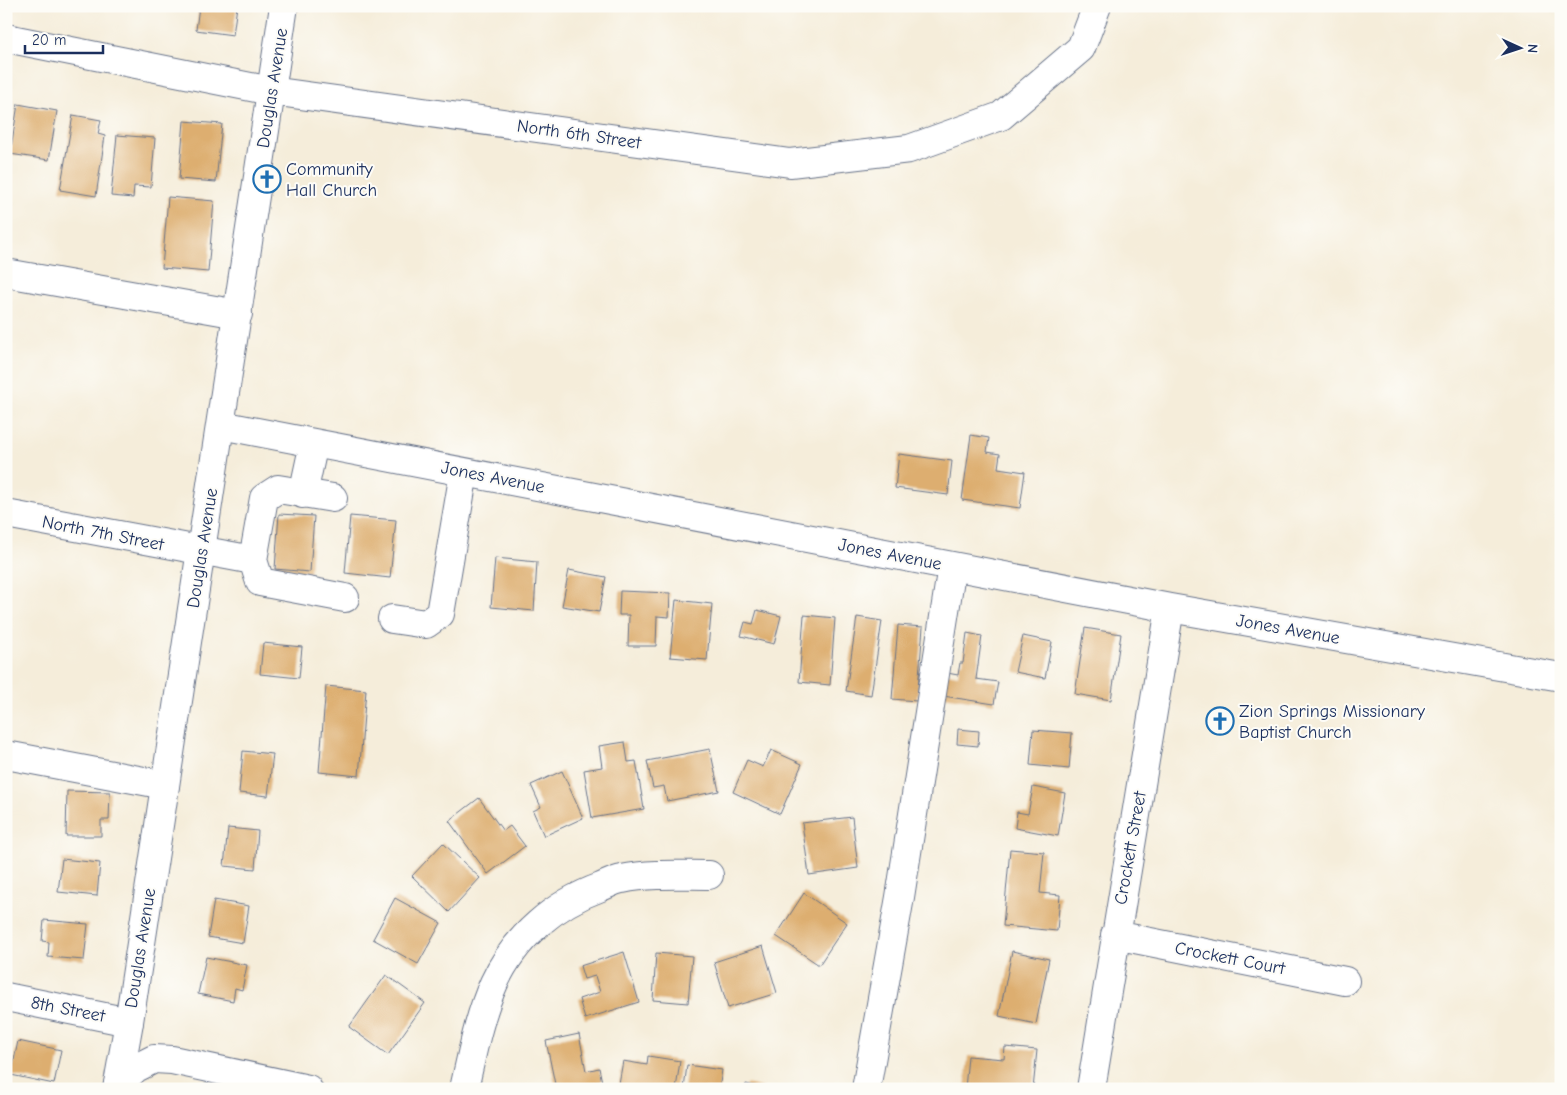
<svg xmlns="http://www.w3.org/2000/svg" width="1567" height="1095" font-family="'Comic Neue',sans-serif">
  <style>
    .building { fill: #ddae70 }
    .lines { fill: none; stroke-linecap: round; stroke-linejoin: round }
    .minor-casing { stroke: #677289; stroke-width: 30 }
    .major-casing { stroke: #677289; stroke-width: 30 }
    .minor { stroke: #fff; stroke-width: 28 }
    .major { stroke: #fff; stroke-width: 28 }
    .labels { text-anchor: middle; stroke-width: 4; stroke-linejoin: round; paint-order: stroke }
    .street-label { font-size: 18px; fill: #1b2f5e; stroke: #fdfcf7 }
    .poi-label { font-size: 18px; fill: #1b2f5e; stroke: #fdfcf7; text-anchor: start }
  </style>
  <rect width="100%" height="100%" fill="#fdfcf7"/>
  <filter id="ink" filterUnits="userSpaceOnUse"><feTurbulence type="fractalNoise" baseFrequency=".02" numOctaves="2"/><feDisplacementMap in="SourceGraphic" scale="10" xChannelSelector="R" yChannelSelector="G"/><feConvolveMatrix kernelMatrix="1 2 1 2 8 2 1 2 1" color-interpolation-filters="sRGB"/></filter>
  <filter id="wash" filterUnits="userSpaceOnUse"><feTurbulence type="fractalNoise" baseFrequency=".0096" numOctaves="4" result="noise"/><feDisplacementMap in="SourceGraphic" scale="20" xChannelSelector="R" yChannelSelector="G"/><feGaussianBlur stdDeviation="1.12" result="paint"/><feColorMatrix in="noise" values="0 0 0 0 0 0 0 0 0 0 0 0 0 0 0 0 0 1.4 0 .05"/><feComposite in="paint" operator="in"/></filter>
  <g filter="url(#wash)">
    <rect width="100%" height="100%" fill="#f5edda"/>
    <g id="blocks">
      <path class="building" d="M199,6H237L233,35L196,30Z
        M18,104L57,111L49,160L10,154Z
        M73,115L101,120L98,134L105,136L96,196L60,190Z
        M184,121L222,124L216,182L179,179Z
        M117,135L155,138L151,187L134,186L133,198L111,196Z
        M168,197L214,201L208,272L162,268Z
        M971,435L989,438L987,452L1000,454L998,468L1025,472L1020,508L962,500Z
        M899,454L952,461L948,495L895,488Z
        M279,514L314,516L310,572L275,569Z
        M350,516L396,520L390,578L345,573Z
        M495,558L537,562L534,611L491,607Z
        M569,570L606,577L599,612L562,606Z
        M620,591L670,593L669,617L657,616L656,646H628L629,615H619Z
        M676,600L712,604L707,660L670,657Z
        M757,610L781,616L774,644L741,636L745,622L753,624Z
        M804,615L835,618L830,685L799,682Z
        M857,617L882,621L871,695L846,691Z
        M898,625L923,627L917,701L892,699Z
        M1085,628L1121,634L1111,700L1075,694Z
        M967,633L982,636L976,679L998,682L994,704L943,696L947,673L958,675L960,663H963Z
        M1023,636L1052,642L1045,678L1015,672Z
        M263,643L302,647L299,678L260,674Z
        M326,686L366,690L359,776L319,772Z
        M958,729L979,731L978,746L957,744Z
        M1033,730L1072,733L1069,769L1030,765Z
        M625,742L628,762L636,761L644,809L592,818L584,770L602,767L599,746Z
        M710,749L719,791L667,801L664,786L653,788L647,761Z
        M771,750L802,764L780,814L733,792L747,760L763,767Z
        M243,751L273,754L268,796L239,793Z
        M562,771L583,818L544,836L533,811L541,807L531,785Z
        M1033,787L1065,793L1058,836L1015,828L1017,812L1028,814Z
        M67,791L110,792L109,820H101V836H66Z
        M479,798L503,831L510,826L525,846L488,874L449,821Z
        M852,817L858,868L809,875L802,823Z
        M228,828L258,831L255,869L224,866Z
        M443,843L480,878L449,912L412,876Z
        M1010,849L1044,852L1040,893L1060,895L1057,931L1003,926Z
        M62,859L100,863L97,896L58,892Z
        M804,893L847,923L819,965L776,936Z
        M395,898L441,923L418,964L373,939Z
        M214,900L249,906L243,943L208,937Z
        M44,920L88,924L84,960L48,957L49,942L42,941Z
        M763,946L777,993L728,1008L714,962Z
        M1012,951L1049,959L1036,1024L999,1016Z
        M624,952L639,1002L585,1019L579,999L600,992L595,976L584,979L580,966Z
        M656,953L692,956L688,1003L653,1000Z
        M206,957L247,965L242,990L235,988L233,1001L198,994Z
        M386,975L425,1003L388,1055L349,1027Z
        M579,1034L586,1071L599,1068L602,1082L568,1089H556L546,1041Z
        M18,1041L61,1050L54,1084L11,1075Z
        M1005,1047L1037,1050L1033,1089H965L968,1056L1004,1059Z
        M648,1056L680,1061L676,1089H618L623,1061L647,1065Z
        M687,1065L722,1070L719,1089H684Z
        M746,1084L763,1088V1089H745Z"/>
    </g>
  </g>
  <g filter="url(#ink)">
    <use href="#blocks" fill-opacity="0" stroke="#677289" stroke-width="1"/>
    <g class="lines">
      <g class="minor-casing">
        <path id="minor" d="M6,38L271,91L790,163L909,149L1001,116L1081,48L1097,6
          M6,273L238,314
          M221,425L1170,608L1561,677
          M303,494L314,443
          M333,498L278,489L264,498L253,560L260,582L345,598
          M6,514L253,560
          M392,619L426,624L440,614L464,472
          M6,755L165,785
          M1115,935L1345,981
          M6,997L129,1022
          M120,1089L118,1084L136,1068L154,1059L172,1060L308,1089
          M464,1089C472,1054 479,1016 494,983C515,937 554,904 601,887C608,884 615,880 622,879C650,873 681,875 709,875
          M866,1089L900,897L952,566
          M1091,1089L1170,608"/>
      </g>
      <g class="major-casing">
        <path id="major" d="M117,1089L129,1022L284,6"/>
      </g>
      <use href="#minor" class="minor"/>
      <use href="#major" class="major"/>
    </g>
  </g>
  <defs>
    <g id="church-ring" transform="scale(1.4375)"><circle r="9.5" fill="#fdfcf7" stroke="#1f6fb2" stroke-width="1.5"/><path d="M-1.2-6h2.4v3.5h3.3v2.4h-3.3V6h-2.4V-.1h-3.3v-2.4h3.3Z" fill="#1f6fb2"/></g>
  </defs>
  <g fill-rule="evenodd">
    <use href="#church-ring" x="267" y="179"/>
    <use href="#church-ring" x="1220" y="721"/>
  </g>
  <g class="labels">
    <g class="street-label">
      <text transform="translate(272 88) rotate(-81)" y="6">Douglas Avenue</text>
      <text transform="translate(579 134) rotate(8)" y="6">North 6th Street</text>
      <text transform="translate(493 477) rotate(11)" y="6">Jones Avenue</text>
      <text transform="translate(103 533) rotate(11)" y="6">North 7th Street</text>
      <text transform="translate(202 548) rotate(-81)" y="6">Douglas Avenue</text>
      <text transform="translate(890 554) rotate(11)" y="6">Jones Avenue</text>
      <text transform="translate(1288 629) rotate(10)" y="6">Jones Avenue</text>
      <text transform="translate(1130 848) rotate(-80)" y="6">Crockett Street</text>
      <text transform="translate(140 948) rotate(-81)" y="6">Douglas Avenue</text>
      <text transform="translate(1230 958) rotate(11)" y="6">Crockett Court</text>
      <text transform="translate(68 1009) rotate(11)" y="6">8th Street</text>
    </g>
    <g class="poi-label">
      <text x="286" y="175">Community<tspan x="286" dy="21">Hall Church</tspan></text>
      <text x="1239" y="717">Zion Springs Missionary<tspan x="1239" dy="21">Baptist Church</tspan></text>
    </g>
  </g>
  <rect width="1567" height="1095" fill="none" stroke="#fdfcf7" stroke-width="25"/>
  <g transform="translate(1520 48) rotate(93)" stroke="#fdfcf7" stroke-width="4" paint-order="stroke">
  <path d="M0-4L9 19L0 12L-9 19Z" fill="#1b2f5e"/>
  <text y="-8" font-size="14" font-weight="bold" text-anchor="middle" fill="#1b2f5e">N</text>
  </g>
  <path d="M25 45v8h78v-8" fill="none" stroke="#1b2f5e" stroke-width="2.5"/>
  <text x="32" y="45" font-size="15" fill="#1b2f5e" stroke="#fdfcf7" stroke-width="4" paint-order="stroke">20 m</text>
</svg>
